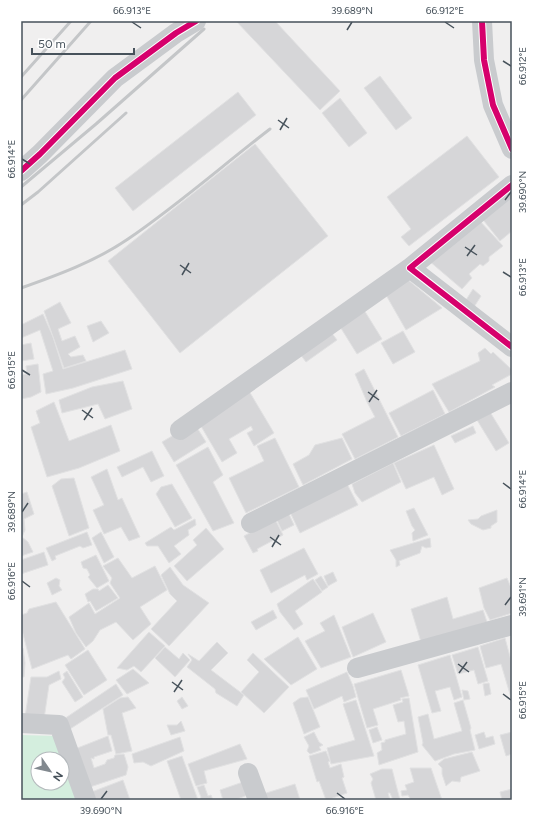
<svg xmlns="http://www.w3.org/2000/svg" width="533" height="821" font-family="Figtree,sans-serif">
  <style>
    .green { fill: #d4eede; fill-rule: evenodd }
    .building { fill: #d6d6d8; stroke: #e1e1e2 }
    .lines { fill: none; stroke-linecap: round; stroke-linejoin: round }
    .minor { stroke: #c9cbce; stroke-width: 20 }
    .rail { stroke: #c4c6c8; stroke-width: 3 }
    .cycleway-casing { stroke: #fff; stroke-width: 8 }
    .cycleway { stroke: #d6006c; stroke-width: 6 }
    .ticks { fill: none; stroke: #47525b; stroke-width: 1.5 }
    .neatline { fill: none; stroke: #47525b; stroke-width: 1.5 }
    .ticks-label { font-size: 10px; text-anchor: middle; fill: #47525b }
  </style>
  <rect width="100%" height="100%" fill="#f0efef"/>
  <path class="green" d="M21,735L56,736L76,800H21ZM38,759H62V783H38Z"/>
  <path class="building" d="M236,21H275L340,91L320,110Z
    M380,76L412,118L396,130L364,88Z
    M238,92L256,115L133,211L115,188Z
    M340,98L367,133L349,147L322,113Z
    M467,136L499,177L409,246L401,237L411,229L387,197Z
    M255,144L328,236L180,353L108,261Z
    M512,190V231L500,241L480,216Z
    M478,219L503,246L489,257V261L483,266L480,264L469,274L472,278L462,289L428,260Z
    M407,279L442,308L406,330L386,295Z
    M473,289L481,296L474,307L466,300Z
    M60,302L71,323L58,329L62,341L75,336L80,347L68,354L71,357L83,355L86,361L64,368L44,311Z
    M364,310L382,339L357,354L339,325Z
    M43,314L53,337L63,369L125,350L132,369L73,388L46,394L43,374L53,371L40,330L21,338V325Z
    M101,321L109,333L93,342L87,326Z
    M403,331L415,352L393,364L381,343Z
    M331,332L337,340L306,362L300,354Z
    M31,343L34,359L21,361V345Z
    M485,348L491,354L493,352L512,370V374L492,385L495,387L449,412L432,384L480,361L478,353Z
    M38,364L41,392L31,397L21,399V375L27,374L26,366Z
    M364,369L398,437L355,459L342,434L375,417L367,402L355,374Z
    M123,381L132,409L105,419L98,404L62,413L59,400L92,387Z
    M433,390L445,414L401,436L389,413Z
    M249,391L274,433L254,446L247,433L253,430L251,426L229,439L237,453L222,462L198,421Z
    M54,402L69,441L111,425L120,451L79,468L47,477L31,427L40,423L36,411Z
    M490,412L509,443L496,451L477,420Z
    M194,423L206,442L174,462L162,442Z
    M473,426L476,433L455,443L451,436Z
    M275,438L299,487L246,513L229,478L264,461L257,446Z
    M342,438L352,459L303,485L293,464L309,455L315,445Z
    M434,445L454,489L442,495L434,477L406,489L394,463Z
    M208,447L223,475L213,482L234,523L213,531L176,465Z
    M152,451L164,476L151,482L143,467L122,477L117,467Z
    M393,463L401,482L362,502L355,493L352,484Z
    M107,469L118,500L122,498L140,537L129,541L121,527L104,534L93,510L104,505L91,477Z
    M74,478L89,528L69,536L52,486L61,479Z
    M346,482L358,505L300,533L289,510Z
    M172,484L192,518L175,527L156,494L161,487Z
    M27,492L34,514L24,519L25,530L22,537L28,542L33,552L21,556V494Z
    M414,508L428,535L413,541L412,533L415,530L412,526L406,511Z
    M497,510V522L491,526V528L483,530L471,524L468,520L478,519L481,516Z
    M288,512L294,525L282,531L276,518Z
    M195,519L196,525L188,530L189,535L174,546L181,554L169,563L158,546H147L145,543L171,527L174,530Z
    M275,519L283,535L257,549L258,551L253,553L244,536Z
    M206,528L224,549L187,581L174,566L197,545L193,540Z
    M87,532L92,545L83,548L80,546L55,556L56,559L52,561L46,548Z
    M101,532L114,557L104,563L92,538Z
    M430,538L431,547L426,548L422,546L420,553L399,561L400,565L396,567V560L390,550Z
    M304,548L318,574L307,580L305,575L271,593L260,570Z
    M44,552L48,565L21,574V560Z
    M96,555L109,581L97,588L88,577L90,575L87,569L83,568L81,562Z
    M118,558L132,578L155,566L167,590L140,607L151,624L133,640L116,622L100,630L93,641L86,647L76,633L69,617L89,603L95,614L120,598L110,583L112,578L103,566Z
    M170,567L183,585L209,603L169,646L151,629L177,601L170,594L161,575Z
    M333,572L337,581L328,586L324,576Z
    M321,576L328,587L322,591L315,580Z
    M56,578L60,580L59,586L62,590L52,595L47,583Z
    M507,578L512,590V613L490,620L484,608L479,588Z
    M313,579L322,592L295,611L303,624L294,630L280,612L277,604Z
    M108,585L118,598L96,611L90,601L88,602L85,594L93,589H98L99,591Z
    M447,597L453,619L483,610L487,622L421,642L411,609Z
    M56,602L85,649L71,659L68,655L32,669L21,626V615L27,613L29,609Z
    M273,610L277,618L256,630L251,622Z
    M373,613L386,642L353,657L342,627Z
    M334,615L351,657L321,668L305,641L325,631L320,623Z
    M149,632L165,646L141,672L134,666L127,670L117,668Z
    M298,637L317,669L291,685L264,659Z
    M505,638L512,664V701L501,664L486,668L480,646Z
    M217,642L228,653L211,670L244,695L237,706L216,693L215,689L187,667L192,660L188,654L199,661Z
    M165,647L179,659L183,653L190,660L175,677L155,658Z
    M478,647L488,681L478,684L474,670L458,674L452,655Z
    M23,648L25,663L24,677H21V649Z
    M88,650L107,680L84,695L65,665Z
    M253,653L289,687L264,713L241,692L259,672L247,660Z
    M450,655L462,697L454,700L450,687L435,691L441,711L432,713L418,665Z
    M133,669L149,683L127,694L116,680Z
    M401,670L409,696L400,698L401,700L373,709L378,725L367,728L354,684Z
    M59,671L61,679L49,685L44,719L25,717L31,677H47Z
    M67,671L83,697L75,702L62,682L65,678L63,674Z
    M347,672L353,686L356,697L344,702L342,696L314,709L306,690Z
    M489,683L491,694L485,696L483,684Z
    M116,684L123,695L70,729L64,719Z
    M462,690L468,691L470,699L464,700Z
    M128,697L136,708L122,713L132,751L116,754L111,735H108L103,709L120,698Z
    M182,697L188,706L182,709L177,701Z
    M308,697L320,727L304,734L293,703L300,698Z
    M409,698L418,752L379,765L377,753L382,750L381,743L385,742V740L406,734L404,721L398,722L393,705L403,702L402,699Z
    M356,700L374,756L331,764L327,748L355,740L343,704Z
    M463,700L471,728L470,730L475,750L454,754L435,761L422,745L423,743L418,717L428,714L434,739L462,731L454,703Z
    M181,721L185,731L171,735L167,725H177Z
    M377,727L382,740L373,743L369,730Z
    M314,732L319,742L323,745L319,747L321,750L310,754L307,751L309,746L304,737Z
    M484,732L486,738L493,736L495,744L479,749L475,735Z
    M512,732V754L506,756L500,735Z
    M108,736L112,751L94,757V759L91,758L94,768L105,764L107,760L114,758L115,755L124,754L128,767L126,775L87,788L75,749Z
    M180,737L184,751L151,766L143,762L134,763L132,754Z
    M240,744L247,759L204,771L207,783L196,786L188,764Z
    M326,751L330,761L328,762L330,768L341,764L344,777L342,778L347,793L327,800H326L319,781L317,782L309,756Z
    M472,752L480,771L461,777L460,782L452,781L446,786L442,774V768L438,764L444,759Z
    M182,756L198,800H181L167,761Z
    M410,768H431L442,800H411L408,795L402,796L401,791L407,790L405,785L414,782Z
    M382,769H392L400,800H393L390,793H388L390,800H376L371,783L373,779L370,774Z
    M123,780L130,800H91L89,793Z
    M246,781L250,794L235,800H223L220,790Z
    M295,784L300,800H262L260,795Z
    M204,785L208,796L211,795L213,800H200L201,797L197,787Z
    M512,789V800H502L500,792Z"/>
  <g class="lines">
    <path class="minor" d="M482,21L484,60L493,105L512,149
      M21,171L40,154L115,78L176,33L196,21
      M512,185L410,268L512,347
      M180,430L410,268
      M251,523L512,392
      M357,668L512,625
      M21,723L59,725L86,800
      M248,773L258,800"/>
    <path class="rail" d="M21,77L71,21
      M21,100L91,21
      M21,187L96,124L204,29
      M21,205L38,192L126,113
      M21,288C58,275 96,261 128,239C178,205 223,165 270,129"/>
    <g class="cycleway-casing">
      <path id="cycleway" d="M482,21L484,60L493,105L512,149
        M21,171L40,154L115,78L176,33L196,21
        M512,185L410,268L512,347"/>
    </g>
    <use href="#cycleway" class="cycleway"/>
  </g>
  <path class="ticks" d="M132,22L141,28M445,22L454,28M347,30L352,22M503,61L511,66M278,120L289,128M280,130L287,118M22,159L30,164M505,200L511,192M465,247L477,255M467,256L475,245M180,265L191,273M503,272L511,277M182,275L189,263M22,370L30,375M368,392L379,400M369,402L377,390M82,410L93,418M84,420L92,408M503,483L511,489M22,512L28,503M270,537L281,545M272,547L279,535M22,581L30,587M505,605L511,597M458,664L469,672M459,673L467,662M172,682L183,690M174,692L182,680M503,694L511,700M337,793L345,799M101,799L107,791"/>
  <rect width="533" height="821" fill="none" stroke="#ffffff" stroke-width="44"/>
  <g transform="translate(50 771) rotate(124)"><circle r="19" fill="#ffffff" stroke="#b5babd"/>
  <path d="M0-3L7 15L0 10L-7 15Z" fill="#82898f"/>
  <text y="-6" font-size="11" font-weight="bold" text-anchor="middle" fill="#47525b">N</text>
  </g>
  <path d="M32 48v6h102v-6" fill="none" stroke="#47525b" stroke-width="2"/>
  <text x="38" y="48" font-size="12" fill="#47525b" stroke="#ffffff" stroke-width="3" paint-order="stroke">50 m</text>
  <rect x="22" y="22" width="489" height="777" class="neatline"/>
  <g class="ticks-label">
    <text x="132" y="14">66.913°E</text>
    <text x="352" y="14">39.689°N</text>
    <text x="445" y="14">66.912°E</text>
    <text transform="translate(522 66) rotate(-90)" y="4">66.912°E</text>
    <text transform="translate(11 159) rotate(-90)" y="4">66.914°E</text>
    <text transform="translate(522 192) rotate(-90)" y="4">39.690°N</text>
    <text transform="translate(522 277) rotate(-90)" y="4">66.913°E</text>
    <text transform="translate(11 370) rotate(-90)" y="4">66.915°E</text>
    <text transform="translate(522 489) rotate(-90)" y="4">66.914°E</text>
    <text transform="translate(11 512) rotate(-90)" y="4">39.689°N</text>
    <text transform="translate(11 581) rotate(-90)" y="4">66.916°E</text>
    <text transform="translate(522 597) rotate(-90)" y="4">39.691°N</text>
    <text transform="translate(522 700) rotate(-90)" y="4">66.915°E</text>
    <text x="101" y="814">39.690°N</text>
    <text x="345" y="814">66.916°E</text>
  </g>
</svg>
